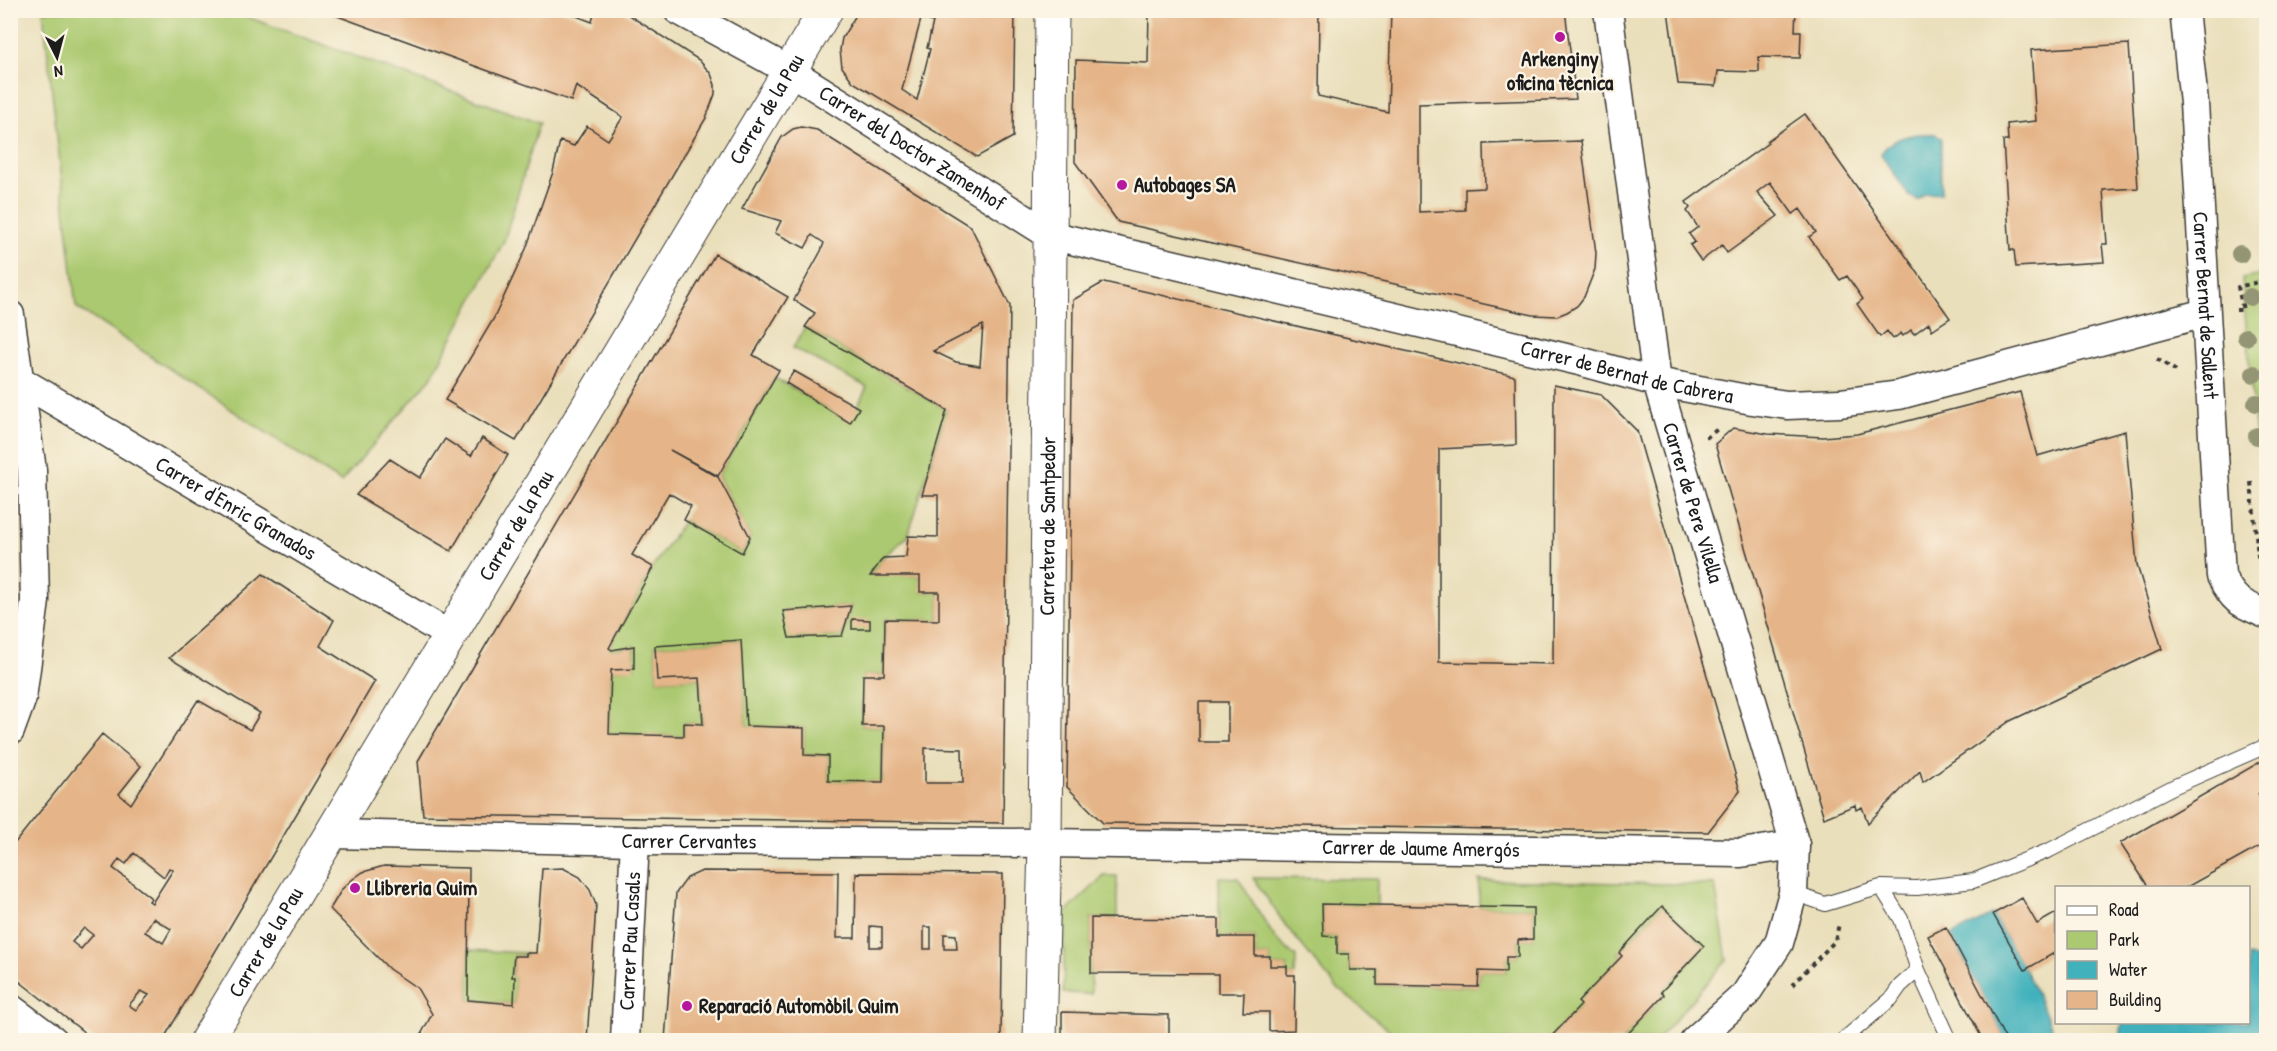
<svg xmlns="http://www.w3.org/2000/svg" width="2277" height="1051" font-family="'Patrick Hand',sans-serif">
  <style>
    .green { fill: #abc970; stroke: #647246; stroke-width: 1.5; fill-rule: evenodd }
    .water { fill: #41b1bc; stroke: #2e666c; stroke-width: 1.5 }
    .building { fill: #e5b589; fill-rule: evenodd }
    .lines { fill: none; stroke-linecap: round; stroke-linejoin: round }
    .service-casing { stroke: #3b3934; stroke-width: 16 }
    .minor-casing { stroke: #3b3934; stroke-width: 31 }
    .tertiary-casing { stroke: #3b3934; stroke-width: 35 }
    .path { stroke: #3b3934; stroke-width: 4; stroke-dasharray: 4.5 4.5; stroke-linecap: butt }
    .service { stroke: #fff; stroke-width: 14 }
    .minor { stroke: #fff; stroke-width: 28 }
    .tertiary { stroke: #fff; stroke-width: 33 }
    .tree { fill: #949574 }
    .poi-dot { fill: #b5179e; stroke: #fcf5e5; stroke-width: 2 }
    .labels { text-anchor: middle; stroke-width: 4.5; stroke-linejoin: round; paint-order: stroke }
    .poi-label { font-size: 21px; font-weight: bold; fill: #1c1c1c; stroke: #fcf5e5; text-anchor: start }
    .street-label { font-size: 21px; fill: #1c1c1c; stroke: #fcf5e5 }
  </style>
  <rect width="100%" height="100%" fill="#fcf5e5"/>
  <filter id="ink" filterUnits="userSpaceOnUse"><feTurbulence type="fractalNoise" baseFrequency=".0167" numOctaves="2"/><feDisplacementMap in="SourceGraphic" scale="12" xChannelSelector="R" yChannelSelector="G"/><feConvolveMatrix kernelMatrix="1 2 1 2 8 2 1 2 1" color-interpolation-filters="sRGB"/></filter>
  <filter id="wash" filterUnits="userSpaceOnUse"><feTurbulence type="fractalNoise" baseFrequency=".008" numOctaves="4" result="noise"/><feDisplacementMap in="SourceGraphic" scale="24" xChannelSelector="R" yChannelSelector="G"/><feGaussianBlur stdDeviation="1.35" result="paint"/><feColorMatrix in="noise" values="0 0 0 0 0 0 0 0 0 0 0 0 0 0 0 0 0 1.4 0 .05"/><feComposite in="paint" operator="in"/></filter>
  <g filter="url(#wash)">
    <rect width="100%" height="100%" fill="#eadfbb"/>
    <path class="green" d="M43,11H231L539,123L504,241L431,378L341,482L76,307Z
      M2266,274V433L2256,438L2242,279Z
      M805,327L947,410L908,536L883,558L870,575L920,576L921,592H939V620L885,619L884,675H863L862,726H884L882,782L828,781V756L804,755V728L746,726L740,640L655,646L657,680L700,678L703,724L684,723V736L609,734L611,670L634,668V646L612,650L609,648L653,567L684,520L742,553L750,537L718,476L775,378L850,422L867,387L793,348ZM851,606L842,636L790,638L784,611Z
      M1104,876H1117V918H1091V994L1063,993L1065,913Z
      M1219,877L1238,878L1275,938L1296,957L1295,975H1287V966H1270V956H1255V937H1219Z
      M1253,878L1377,879V905H1322L1323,936L1337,937V954H1349L1350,970H1377V985L1478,987L1479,971L1506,972V957H1518V940L1533,939V908L1479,907V880L1715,885L1727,960L1657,1040H1622L1664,995L1661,992L1704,946L1662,906L1619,953L1622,956L1579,1002L1581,1005L1548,1040H1401L1336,987L1286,926Z
      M468,950L526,953V956H514L512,976L515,977L514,1004L468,1000Z"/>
    <path class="water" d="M1935,134L1941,138V193L1925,194L1918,200L1909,196L1881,155C1889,136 1917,133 1935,134Z
      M1993,914L2025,970L2058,1040H2006L1951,936Z
      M2249,956L2266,962V1040H2120V1029L2123,1023L2248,1022Z"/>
    <g id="blocks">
      <path class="building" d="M321,10H561L592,22L595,10H621L699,60L711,74L715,85V94L706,118L516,441L445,400L494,318L526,249L553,172L560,141L574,146L587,126L608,140L623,117L576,86L571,101Z
        M734,10H766V11L749,16Z
        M859,10H1015L1013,137L977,157L853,82L842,67L840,50L842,38ZM921,19L933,22L927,48L930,49L917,100L902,90Z
        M1149,10H1319L1318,96L1388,112L1391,10H1565L1576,99L1419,104V212L1465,210V189L1485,188L1484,144L1581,141L1596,253L1595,269L1584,297L1577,306L1567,312L1557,316L1533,315L1118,222L1075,162L1076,60L1148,63Z
        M1668,10H1796L1795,31H1801L1800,58L1759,57V72L1718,71L1716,86L1678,84Z
        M2129,44L2138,188L2103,190L2107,244H2102L2104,262L2016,267L2014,250H2010L2003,141H2008L2007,124L2036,121L2031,50Z
        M1805,114L1950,318L1932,330L1929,323L1914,334L1911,330L1903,336L1901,333L1893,339L1887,331L1880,337L1857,304L1863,299L1847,276L1840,280L1809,237L1816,232L1800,209L1793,214L1770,182L1757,192L1778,216L1727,253L1722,245L1701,261L1690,245L1695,242L1689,234L1698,227L1687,211L1690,208L1686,202L1768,143L1767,141Z
        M801,127L817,130L971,227L1010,306L1003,823L423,815L418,761L715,254L788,297L753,355L779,370L718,476L670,450L718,477L750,537L742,553L684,520L691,506L669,493L632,555L653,567L609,648L612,650L634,646V669L611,670L609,734L684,736V723L703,724L700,678L657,680L655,646L741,640L746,726L804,728V755L828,756V781L883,782L884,726H862L863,675H884L885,619L939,620V592H920V576H870L883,558L906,557L908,536L938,537V495H922L947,410L805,327L815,313L794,300L821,251L824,243L812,235L805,248L775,233L781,221L742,209L782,137L793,129ZM983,325L980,366L956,362L933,351ZM925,748L962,749L963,783H925Z
        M1104,282L1515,376L1516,445L1439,449V662L1553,664L1554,385L1601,395L1637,431L1740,791L1708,832L1103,823L1067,787L1073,300ZM1199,702H1228V742H1199Z
        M794,371L859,408L850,423L786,383Z
        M2020,392L2037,456L2125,431L2137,565L2162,649L2010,721L1923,782L1920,771L1868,823L1862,807L1856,810L1855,805L1824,818L1715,444L1733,428L1768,434L1823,437L1857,434Z
        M482,438L508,455L451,551L356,495L390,459L420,478L445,439L471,456Z
        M263,574L334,620L320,646L375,681L163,1040H94L10,974V849L102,734L141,766L119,794L131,804L198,700L250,730L260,713L169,658ZM134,853L164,877L169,868L173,870L152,903L149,901L151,898L113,868L119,859L126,864ZM153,918L171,929L163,943L145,932ZM84,928L93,935L81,949L72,942ZM141,991L149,995L136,1010L129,1005Z
        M851,606L842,636L789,638L783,611Z
        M852,619L870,620V629H852Z
        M2265,759L2266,807L2258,793L2266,809V843L2185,888H2149L2120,843Z
        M384,866L469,868L468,1000L514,1004L515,977H512L514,956H526V953H536L542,869L563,868L580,877L590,890L596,905L587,1040H418L432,1014L417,988L389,969L330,909L342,889L353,879L363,872Z
        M702,871L838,872L837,938H855L856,873L1003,874L1001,1040H665L676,893L687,878ZM870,926L882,927V947H870ZM924,927H931V949H924ZM944,934L956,935L957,949H944Z
        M2022,898L2037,924L2056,913V952L2025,970L1993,914Z
        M1322,904L1533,908V939L1518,940V957H1506V972L1479,971L1478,987L1377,985V970H1350L1349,954H1337V937L1323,936Z
        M1662,906L1704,946L1661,992L1664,995L1622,1040H1548L1581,1005L1578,1002L1622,956L1619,953Z
        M1091,918L1219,919V937H1255V956H1270V966H1287V975H1295L1294,1030L1269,1031V1012H1243L1244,993H1218V974L1091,973Z
        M1946,927L1951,936L2006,1040H1983L1928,936Z
        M1062,1012L1169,1015V1040H1062Z"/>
    </g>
  </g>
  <g filter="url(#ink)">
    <use href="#blocks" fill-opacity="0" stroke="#3b3934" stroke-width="1.5"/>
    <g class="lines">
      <g class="service-casing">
        <path id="service" d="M1881,887L1901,919L1918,970L1950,1040
          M1793,893L1825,904L1881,887L1917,888L1973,881L2050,850L2173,787L2266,746
          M1843,1040L1891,999L1900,986L1918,970"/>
      </g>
      <g class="minor-casing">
        <g id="minor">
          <path id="s1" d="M678,10L790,71L1050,235L1583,362L1657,382L1752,400L1787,405L1840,403L1899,395L2205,313"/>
          <path id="s2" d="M1608,10L1657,382L1795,845L1793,893L1779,943L1745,995L1695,1040"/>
          <path id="s3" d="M2184,10L2194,103L2221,576C2234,602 2240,603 2266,614"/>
          <path d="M10,315L32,470L35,601L22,698L10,731"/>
          <path id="s4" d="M19,380L451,636"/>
          <path id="s5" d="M333,834L635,841L1045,843L1741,853L1795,845"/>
          <path d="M10,1008L53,1040"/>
          <path id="s6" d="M625,1040L635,841"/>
        </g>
      </g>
      <g class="tertiary-casing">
        <g id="tertiary">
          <path id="s7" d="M207,1040L826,10"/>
          <path id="s8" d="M1040,1040L1045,843L1052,10"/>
        </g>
      </g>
      <path class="path" d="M2236,310H2243L2238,287L2266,280
        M2157,359L2178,372
        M1706,438L1719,428
        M2251,482L2258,556L2266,574
        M1792,985L1835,941L1839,924"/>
      <use href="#service" class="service"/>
      <use href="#minor" class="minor"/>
      <use href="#tertiary" class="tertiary"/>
    </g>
    <g class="tree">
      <circle cx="2240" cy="254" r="9"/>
      <circle cx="2250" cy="297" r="9"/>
      <circle cx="2246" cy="337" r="9"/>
      <circle cx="2254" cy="374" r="9"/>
      <circle cx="2256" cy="403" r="9"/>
      <circle cx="2257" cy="436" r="9"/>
    </g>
  </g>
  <g class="poi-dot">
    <circle cx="1560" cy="37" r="6"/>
    <circle cx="1122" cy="185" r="6"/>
    <circle cx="355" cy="888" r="6"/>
    <circle cx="687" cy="1006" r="6"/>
  </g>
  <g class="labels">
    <g class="poi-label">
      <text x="1560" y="66" text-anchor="middle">Arkenginy<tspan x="1560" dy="24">oficina tècnica</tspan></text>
      <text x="1134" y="192">Autobages SA</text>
      <text x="367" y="895">Llibreria Quim</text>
      <text x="699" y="1013">Reparació Automòbil Quim</text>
    </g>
    <g class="street-label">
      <text dy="7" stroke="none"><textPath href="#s7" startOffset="1086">Carrer de la Pau</textPath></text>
      <text dy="7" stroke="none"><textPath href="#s1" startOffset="272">Carrer del Doctor Zamenhof</textPath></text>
      <text dy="7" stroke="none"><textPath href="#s3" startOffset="296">Carrer Bernat de Sallent</textPath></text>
      <text dy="7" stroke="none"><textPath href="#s1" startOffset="1028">Carrer de Bernat de Cabrera</textPath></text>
      <text dy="7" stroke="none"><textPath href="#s2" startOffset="501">Carrer de Pere Vilella</textPath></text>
      <text dy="7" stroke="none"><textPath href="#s4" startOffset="252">Carrer d'Enric Granados</textPath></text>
      <text dy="7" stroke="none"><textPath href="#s7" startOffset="600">Carrer de la Pau</textPath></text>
      <text dy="7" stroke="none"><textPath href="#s8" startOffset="514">Carretera de Santpedor</textPath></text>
      <text dy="7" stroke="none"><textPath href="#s5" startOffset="356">Carrer Cervantes</textPath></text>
      <text dy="7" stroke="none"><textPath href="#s5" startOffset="1088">Carrer de Jaume Amergós</textPath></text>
      <text dy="7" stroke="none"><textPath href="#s6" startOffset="99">Carrer Pau Casals</textPath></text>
      <text dy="7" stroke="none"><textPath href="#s7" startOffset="114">Carrer de la Pau</textPath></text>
    </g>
  </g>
  <rect width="2277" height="1051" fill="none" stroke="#fcf5e5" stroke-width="36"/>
  <rect x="2055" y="886" width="195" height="138" fill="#fcf5e5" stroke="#a29e95" stroke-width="1.5"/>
  <rect x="2067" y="906" width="30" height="9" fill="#ffffff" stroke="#a29e95" stroke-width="1.5"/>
  <text x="2109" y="916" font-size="18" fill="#1c1c1c">Road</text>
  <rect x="2067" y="931" width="30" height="18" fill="#abc970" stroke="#a29e95" stroke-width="1.5"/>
  <text x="2109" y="946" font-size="18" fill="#1c1c1c">Park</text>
  <rect x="2067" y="961" width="30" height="18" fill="#41b1bc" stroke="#a29e95" stroke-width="1.5"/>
  <text x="2109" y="976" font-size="18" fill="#1c1c1c">Water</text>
  <rect x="2067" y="991" width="30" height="18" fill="#e5b589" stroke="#a29e95" stroke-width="1.5"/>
  <text x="2109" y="1006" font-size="18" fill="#1c1c1c">Building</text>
  <g transform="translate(57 57) rotate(174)" stroke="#fcf5e5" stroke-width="4.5" paint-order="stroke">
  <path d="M0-4.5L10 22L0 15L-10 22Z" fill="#1c1c1c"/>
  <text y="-9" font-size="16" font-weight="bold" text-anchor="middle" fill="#1c1c1c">N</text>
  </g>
</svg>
